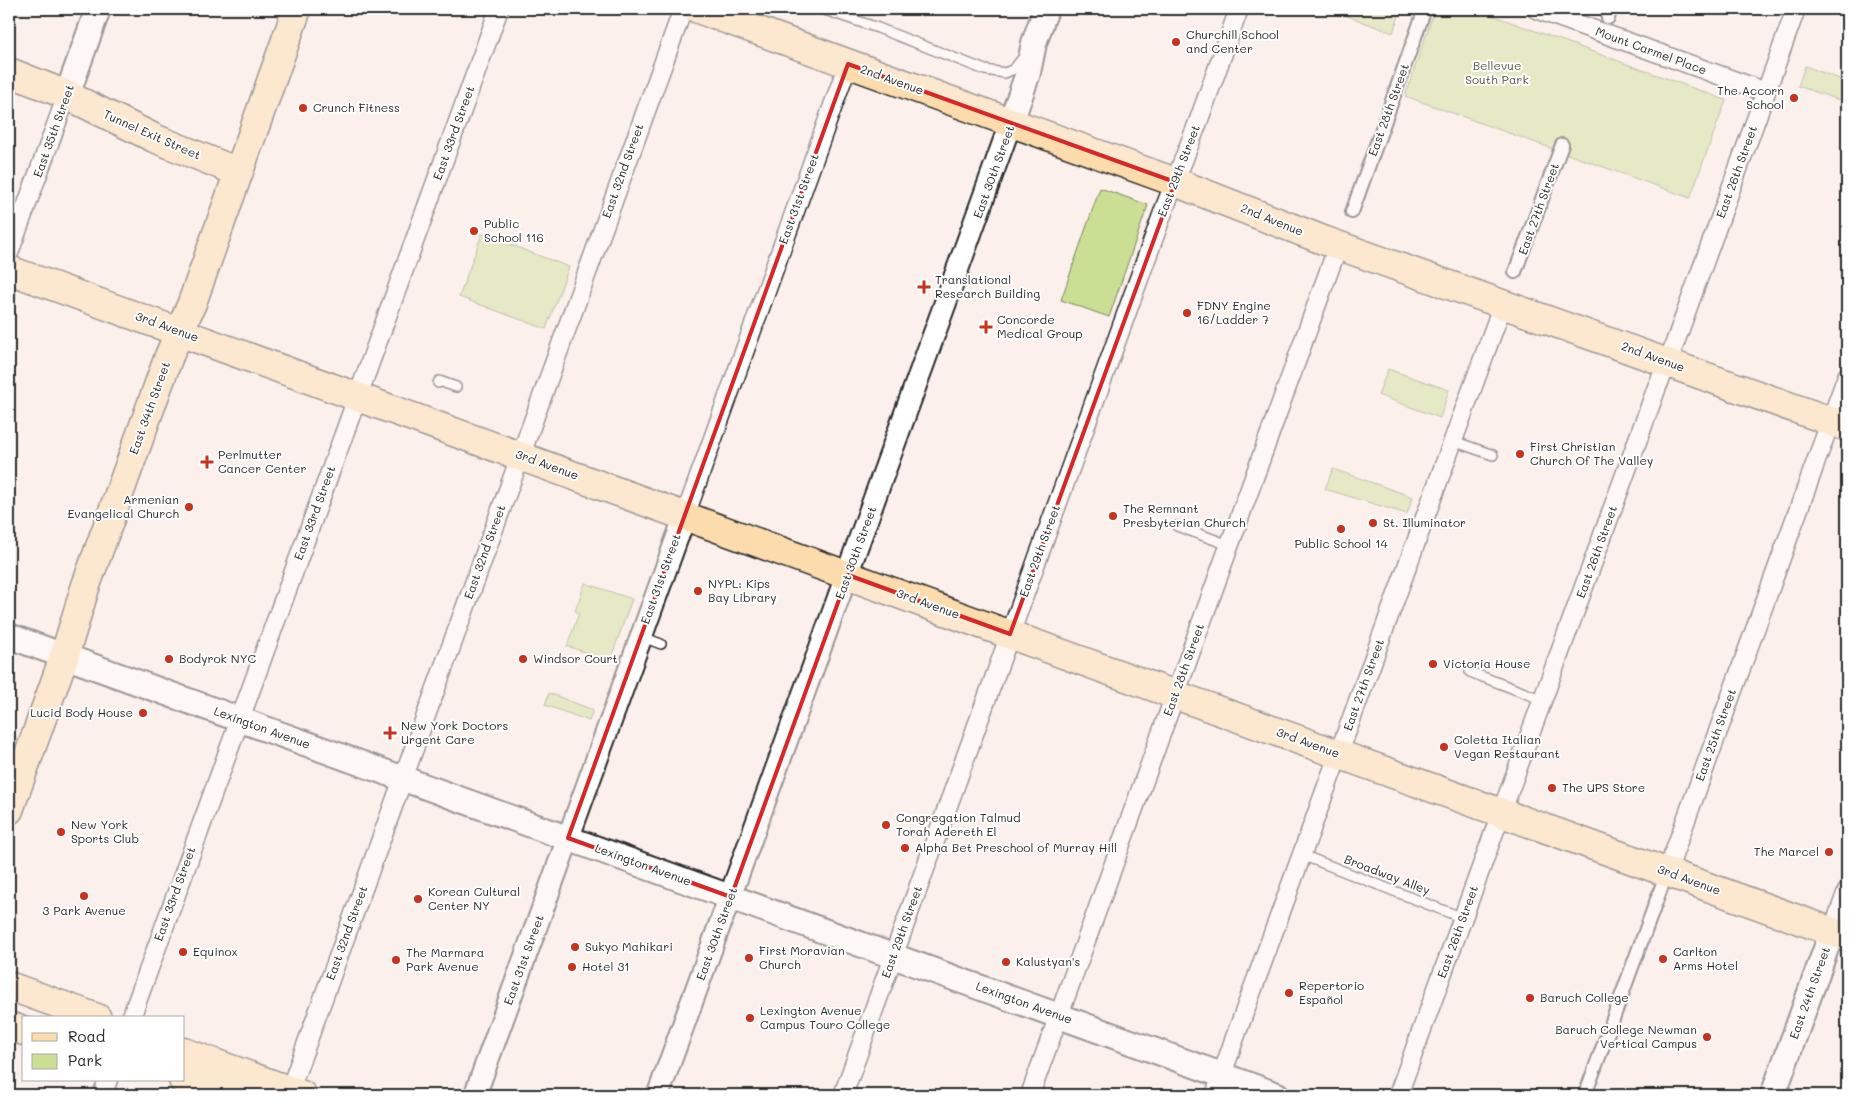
<svg xmlns="http://www.w3.org/2000/svg" width="1856" height="1104" font-family="Mali,sans-serif">
  <style>
    .green { fill: #cadf94; stroke: #7a8560 }
    .lines { fill: none; stroke-linecap: round; stroke-linejoin: round }
    .service-casing { stroke: #2b2b2b; stroke-width: 12 }
    .pedestrian-casing { stroke: #2b2b2b; stroke-width: 16 }
    .minor-casing { stroke: #2b2b2b; stroke-width: 21 }
    .tertiary-casing { stroke: #2b2b2b; stroke-width: 25 }
    .secondary-casing { stroke: #2b2b2b; stroke-width: 28 }
    .primary-casing { stroke: #2b2b2b; stroke-width: 31 }
    .motorway-casing { stroke: #2b2b2b; stroke-width: 31 }
    .service { stroke: #fff; stroke-width: 9 }
    .pedestrian { stroke: #fff; stroke-width: 12 }
    .minor { stroke: #fff; stroke-width: 18 }
    .tertiary { stroke: #fff; stroke-width: 21 }
    .secondary { stroke: #fff; stroke-width: 24 }
    .primary { stroke: #fcdcac; stroke-width: 28 }
    .motorway { stroke: #fcdcac; stroke-width: 28 }
    .marked { fill: none; stroke: #d62828; stroke-width: 4; stroke-linejoin: round }
    .poi-dot { fill: #c8321e; stroke: #fff; stroke-width: 2 }
    .labels { text-anchor: middle; stroke-width: 4; stroke-linejoin: round; paint-order: stroke }
    .poi-label { font-size: 12px; fill: #2b2b2b; stroke: #fff; text-anchor: start }
    .street-label { font-size: 12px; fill: #2b2b2b; stroke: #fff }
    .park-label { font-size: 12px; fill: #535845; stroke: #fff }
  </style>
  <rect width="100%" height="100%" fill="#fbf0ec"/>
  <filter id="ink" filterUnits="userSpaceOnUse"><feTurbulence type="fractalNoise" baseFrequency=".02" numOctaves="2"/><feDisplacementMap in="SourceGraphic" scale="10" xChannelSelector="R" yChannelSelector="G"/><feConvolveMatrix kernelMatrix="1 2 1 2 8 2 1 2 1" color-interpolation-filters="sRGB"/></filter>
  <g filter="url(#ink)">
    <path class="green" d="M1340,9H1401L1393,33L1339,13Z
      M1435,9H1475L1726,100L1690,198L1405,96Z
      M1805,66L1845,81L1839,100L1798,86Z
      M1100,188L1148,205L1109,317L1061,300Z
      M482,234L569,267L546,329L459,297Z
      M1388,369L1449,390L1440,418L1378,395Z
      M1333,469L1413,497L1407,514L1325,489Z
      M585,583L632,599L610,661L567,646L579,613L575,611Z
      M549,693L593,710L589,721L545,705Z"/>
    <g class="lines">
      <g class="service-casing">
        <path id="service" d="M822,9L878,28L985,70L1005,73L1014,69L1025,55
          M438,383L439,381L456,387
          M1453,441L1493,455
          M1177,526L1229,545
          M640,636L661,644
          M1470,672L1543,700
          M1302,855L1463,918"/>
      </g>
      <g class="pedestrian-casing">
        <path id="pedestrian" d="M1608,18L1611,9
          M1352,212L1425,9
          M1515,272L1562,145
          M1585,1095L1667,872"/>
      </g>
      <g class="minor-casing">
        <path id="minor" d="M1536,9L1766,92
          M9,253L67,95
          M685,516L848,64
          M1667,872L1847,376
          M1832,932L1847,891
          M131,1018L499,9
          M102,1095L108,1080
          M288,1095L683,9
          M843,1095L1165,207L1197,125L1239,9
          M1030,1095L1338,246
          M1215,1095L1233,1043L1503,304
          M1398,1095L1657,387L1668,362L1796,9"/>
      </g>
      <g class="tertiary-casing">
        <path id="tertiary" d="M475,1095L685,516
          M658,1095L1011,122"/>
      </g>
      <g class="secondary-casing">
        <path id="secondary" d="M67,95L98,9
          M1011,122L1028,73L1034,43L1046,9
          M9,636L1277,1095
          M1773,1095L1832,932"/>
      </g>
      <g class="primary-casing">
        <path id="primary" d="M698,9L1175,182L1323,240L1847,427
          M67,95L154,138L238,172
          M9,270L1324,749L1847,937
          M9,810L64,657L85,588L169,356L192,303L297,9
          M9,986L97,1018
          M9,1026L24,1031
          M184,1052L302,1095
          M183,1080L230,1095"/>
      </g>
      <g class="motorway-casing">
        <path id="motorway" d="M9,72L67,95"/>
      </g>
      <use href="#service" class="service"/>
      <use href="#pedestrian" class="pedestrian"/>
      <use href="#minor" class="minor"/>
      <use href="#tertiary" class="tertiary"/>
      <use href="#secondary" class="secondary"/>
      <use href="#primary" class="primary"/>
      <use href="#motorway" class="motorway"/>
    </g>
  </g>
  <path d="M0 0H1856V1104H0ZM848,64L1175,182L1010,634L848,575L731,897L568,838Z" fill="#fbf0ec" fill-opacity=".55" fill-rule="evenodd"/>
  <path class="marked" d="M848,64L1175,182L1010,634L848,575L731,897L568,838Z"/>
  <g class="poi-dot">
    <circle cx="1176" cy="42" r="5"/>
    <circle cx="1794" cy="98" r="5"/>
    <circle cx="303" cy="108" r="5"/>
    <circle cx="474" cy="231" r="5"/>
    <path d="M921.5 279.5h5v5h5v5h-5v5h-5v-5h-5v-5h5z"/>
    <circle cx="1187" cy="313" r="5"/>
    <path d="M983.5 319.5h5v5h5v5h-5v5h-5v-5h-5v-5h5z"/>
    <circle cx="1520" cy="454" r="5"/>
    <path d="M204.5 454.5h5v5h5v5h-5v5h-5v-5h-5v-5h5z"/>
    <circle cx="189" cy="507" r="5"/>
    <circle cx="1113" cy="516" r="5"/>
    <circle cx="1373" cy="523" r="5"/>
    <circle cx="1341" cy="529" r="5"/>
    <circle cx="698" cy="591" r="5"/>
    <circle cx="169" cy="659" r="5"/>
    <circle cx="523" cy="659" r="5"/>
    <circle cx="1433" cy="664" r="5"/>
    <circle cx="143" cy="713" r="5"/>
    <path d="M387.5 725.5h5v5h5v5h-5v5h-5v-5h-5v-5h5z"/>
    <circle cx="1444" cy="747" r="5"/>
    <circle cx="1552" cy="788" r="5"/>
    <circle cx="886" cy="825" r="5"/>
    <circle cx="61" cy="832" r="5"/>
    <circle cx="905" cy="848" r="5"/>
    <circle cx="1829" cy="852" r="5"/>
    <circle cx="84" cy="896" r="5"/>
    <circle cx="418" cy="899" r="5"/>
    <circle cx="575" cy="947" r="5"/>
    <circle cx="183" cy="952" r="5"/>
    <circle cx="749" cy="958" r="5"/>
    <circle cx="1663" cy="959" r="5"/>
    <circle cx="396" cy="960" r="5"/>
    <circle cx="1006" cy="962" r="5"/>
    <circle cx="572" cy="967" r="5"/>
    <circle cx="1289" cy="993" r="5"/>
    <circle cx="1530" cy="998" r="5"/>
    <circle cx="750" cy="1018" r="5"/>
    <circle cx="1707" cy="1037" r="5"/>
  </g>
  <g class="labels">
    <g class="poi-label">
      <text x="1186" y="39">Churchill School<tspan x="1186" dy="14">and Center</tspan></text>
      <text x="1784" y="95" text-anchor="end">The Accorn<tspan x="1784" dy="14">School</tspan></text>
      <text x="313" y="112">Crunch Fitness</text>
      <text x="484" y="228">Public<tspan x="484" dy="14">School 116</tspan></text>
      <text x="935" y="284">Translational<tspan x="935" dy="14">Research Building</tspan></text>
      <text x="1197" y="310">FDNY Engine<tspan x="1197" dy="14">16/Ladder 7</tspan></text>
      <text x="997" y="324">Concorde<tspan x="997" dy="14">Medical Group</tspan></text>
      <text x="1530" y="451">First Christian<tspan x="1530" dy="14">Church Of The Valley</tspan></text>
      <text x="218" y="459">Perlmutter<tspan x="218" dy="14">Cancer Center</tspan></text>
      <text x="179" y="504" text-anchor="end">Armenian<tspan x="179" dy="14">Evangelical Church</tspan></text>
      <text x="1123" y="513">The Remnant<tspan x="1123" dy="14">Presbyterian Church</tspan></text>
      <text x="1383" y="527">St. Illuminator</text>
      <text x="1341" y="548" text-anchor="middle">Public School 14</text>
      <text x="708" y="588">NYPL: Kips<tspan x="708" dy="14">Bay Library</tspan></text>
      <text x="179" y="663">Bodyrok NYC</text>
      <text x="533" y="663">Windsor Court</text>
      <text x="1443" y="668">Victoria House</text>
      <text x="133" y="717" text-anchor="end">Lucid Body House</text>
      <text x="401" y="730">New York Doctors<tspan x="401" dy="14">Urgent Care</tspan></text>
      <text x="1454" y="744">Coletta Italian<tspan x="1454" dy="14">Vegan Restaurant</tspan></text>
      <text x="1562" y="792">The UPS Store</text>
      <text x="896" y="822">Congregation Talmud<tspan x="896" dy="14">Torah Adereth El</tspan></text>
      <text x="71" y="829">New York<tspan x="71" dy="14">Sports Club</tspan></text>
      <text x="915" y="852">Alpha Bet Preschool of Murray Hill</text>
      <text x="1819" y="856" text-anchor="end">The Marcel</text>
      <text x="428" y="896">Korean Cultural<tspan x="428" dy="14">Center NY</tspan></text>
      <text x="84" y="915" text-anchor="middle">3 Park Avenue</text>
      <text x="585" y="951">Sukyo Mahikari</text>
      <text x="759" y="955">First Moravian<tspan x="759" dy="14">Church</tspan></text>
      <text x="193" y="956">Equinox</text>
      <text x="1673" y="956">Carlton<tspan x="1673" dy="14">Arms Hotel</tspan></text>
      <text x="406" y="957">The Marmara<tspan x="406" dy="14">Park Avenue</tspan></text>
      <text x="1016" y="966">Kalustyan's</text>
      <text x="582" y="971">Hotel 31</text>
      <text x="1299" y="990">Repertorio<tspan x="1299" dy="14">Español</tspan></text>
      <text x="1540" y="1002">Baruch College</text>
      <text x="760" y="1015">Lexington Avenue<tspan x="760" dy="14">Campus Touro College</tspan></text>
      <text x="1697" y="1034" text-anchor="end">Baruch College Newman<tspan x="1697" dy="14">Vertical Campus</tspan></text>
    </g>
    <g class="street-label">
      <text transform="translate(1651 51) rotate(20)" y="4">Mount Carmel Place</text>
      <text transform="translate(892 80) rotate(20)" y="4">2nd Avenue</text>
      <text transform="translate(1389 110) rotate(-70)" y="4">East 28th Street</text>
      <text transform="translate(54 131) rotate(-70)" y="4">East 35th Street</text>
      <text transform="translate(454 133) rotate(-70)" y="4">East 33rd Street</text>
      <text transform="translate(152 135) rotate(24)" y="4">Tunnel Exit Street</text>
      <text transform="translate(623 171) rotate(-70)" y="4">East 32nd Street</text>
      <text transform="translate(1179 171) rotate(-69)" y="4">East 29th Street</text>
      <text transform="translate(994 172) rotate(-70)" y="4">East 30th Street</text>
      <text transform="translate(1737 172) rotate(-70)" y="4">East 26th Street</text>
      <text transform="translate(799 199) rotate(-70)" y="4">East 31st Street</text>
      <text transform="translate(1539 209) rotate(-70)" y="4">East 27th Street</text>
      <text transform="translate(1272 220) rotate(22)" y="4">2nd Avenue</text>
      <text transform="translate(167 327) rotate(20)" y="4">3rd Avenue</text>
      <text transform="translate(1653 357) rotate(20)" y="4">2nd Avenue</text>
      <text transform="translate(150 408) rotate(-70)" y="4">East 34th Street</text>
      <text transform="translate(547 465) rotate(20)" y="4">3rd Avenue</text>
      <text transform="translate(315 513) rotate(-70)" y="4">East 33rd Street</text>
      <text transform="translate(1040 551) rotate(-70)" y="4">East 29th Street</text>
      <text transform="translate(485 552) rotate(-70)" y="4">East 32nd Street</text>
      <text transform="translate(1597 552) rotate(-70)" y="4">East 26th Street</text>
      <text transform="translate(856 553) rotate(-70)" y="4">East 30th Street</text>
      <text transform="translate(661 579) rotate(-70)" y="4">East 31st Street</text>
      <text transform="translate(928 604) rotate(20)" y="4">3rd Avenue</text>
      <text transform="translate(1184 670) rotate(-70)" y="4">East 28th Street</text>
      <text transform="translate(1364 685) rotate(-70)" y="4">East 27th Street</text>
      <text transform="translate(262 728) rotate(20)" y="4">Lexington Avenue</text>
      <text transform="translate(1716 735) rotate(-70)" y="4">East 25th Street</text>
      <text transform="translate(1308 743) rotate(20)" y="4">3rd Avenue</text>
      <text transform="translate(643 865) rotate(20)" y="4">Lexington Avenue</text>
      <text transform="translate(1387 875) rotate(21)" y="4">Broadway Alley</text>
      <text transform="translate(1689 880) rotate(20)" y="4">3rd Avenue</text>
      <text transform="translate(175 894) rotate(-70)" y="4">East 33rd Street</text>
      <text transform="translate(902 932) rotate(-70)" y="4">East 29th Street</text>
      <text transform="translate(1458 932) rotate(-70)" y="4">East 26th Street</text>
      <text transform="translate(347 933) rotate(-70)" y="4">East 32nd Street</text>
      <text transform="translate(717 934) rotate(-70)" y="4">East 30th Street</text>
      <text transform="translate(524 960) rotate(-70)" y="4">East 31st Street</text>
      <text transform="translate(1810 993) rotate(-70)" y="4">East 24th Street</text>
      <text transform="translate(1024 1003) rotate(20)" y="4">Lexington Avenue</text>
    </g>
    <g class="park-label">
      <text x="1497" y="70">Bellevue<tspan x="1497" dy="14">South Park</tspan></text>
    </g>
  </g>
  <rect width="1856" height="1104" fill="none" stroke="#fff" stroke-width="30"/>
  <rect x="15" y="15" width="1826" height="1074" fill="none" stroke="#2b2b2b" stroke-width="2" filter="url(#ink)"/>
  <rect x="22" y="1016" width="162" height="65" fill="#ffffff" stroke="#aaaaaa"/>
  <rect x="32" y="1033" width="25" height="8" fill="#fcdcac" stroke="#aaaaaa"/>
  <text x="68" y="1042" font-size="15" fill="#2b2b2b">Road</text>
  <rect x="32" y="1054" width="25" height="15" fill="#cadf94" stroke="#aaaaaa"/>
  <text x="68" y="1066" font-size="15" fill="#2b2b2b">Park</text>
</svg>
